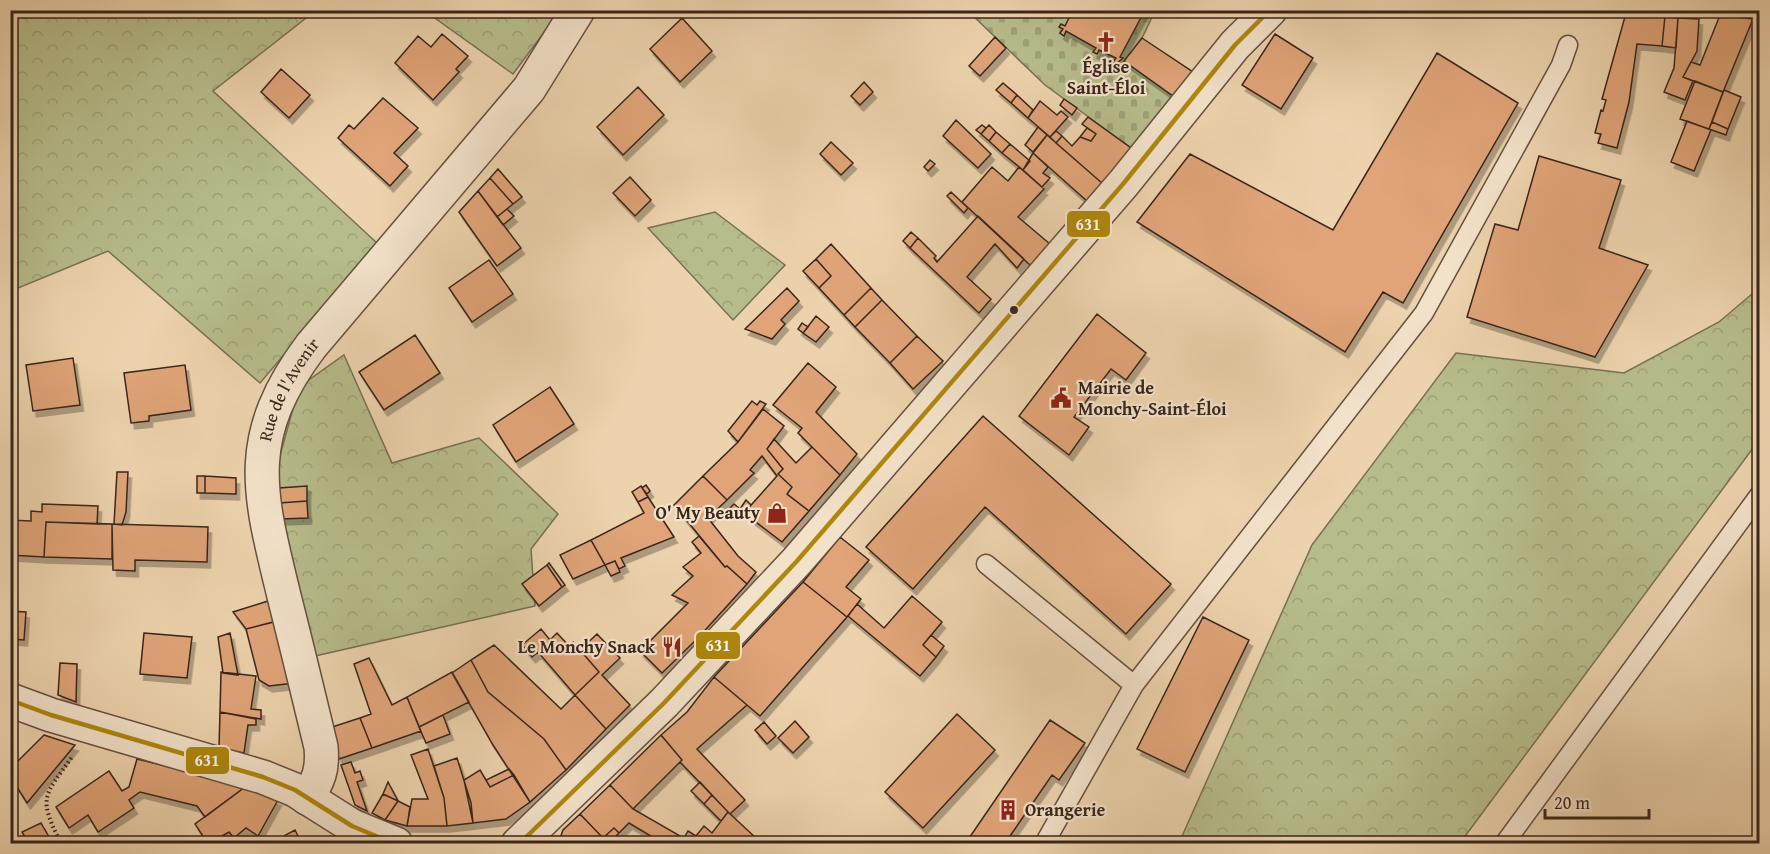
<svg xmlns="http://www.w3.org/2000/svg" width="1770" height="854" font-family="'Gentium Book Plus',serif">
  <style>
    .forest { fill: url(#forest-crowns); stroke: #787054; stroke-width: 1.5 }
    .cemetery { fill: url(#cemetery-stones); stroke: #787054; stroke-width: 1.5 }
    .building { fill: #e0a478; stroke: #38251c; stroke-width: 1.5; filter: url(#shadow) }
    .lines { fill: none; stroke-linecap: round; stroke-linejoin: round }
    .service-casing { stroke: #655040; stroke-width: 21 }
    .minor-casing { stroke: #655040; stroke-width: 36 }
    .tertiary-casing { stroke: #655040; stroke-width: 36 }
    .path { stroke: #38251c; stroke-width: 4; stroke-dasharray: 1.5 3; stroke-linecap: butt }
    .service { stroke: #f3e2ca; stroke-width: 18 }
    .minor { stroke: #f3e2ca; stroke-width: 33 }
    .tertiary { stroke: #f3e2ca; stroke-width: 33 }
    .bus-1-casing { stroke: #f3e2ca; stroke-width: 9 }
    .bus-1 { stroke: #af870e; stroke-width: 4.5 }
    .bus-dot { fill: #38251c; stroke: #f3e2ca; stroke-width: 2 }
    .labels { text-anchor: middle; stroke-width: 4.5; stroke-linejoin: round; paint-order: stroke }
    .poi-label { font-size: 18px; font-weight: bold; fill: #38251c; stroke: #f3e2ca; text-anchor: start }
    .street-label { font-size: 18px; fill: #38251c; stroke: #f3e2ca }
    .line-badge { stroke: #f3e2ca; stroke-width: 2 }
    .badge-label { font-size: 16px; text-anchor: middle; font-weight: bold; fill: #fff }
  </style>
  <defs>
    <pattern id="forest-crowns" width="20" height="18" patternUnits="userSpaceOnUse" patternTransform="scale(1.5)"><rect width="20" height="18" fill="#b7bc8b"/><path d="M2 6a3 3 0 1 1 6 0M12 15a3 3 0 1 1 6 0" fill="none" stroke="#9ea177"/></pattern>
    <pattern id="cemetery-stones" width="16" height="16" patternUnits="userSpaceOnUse" patternTransform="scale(1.5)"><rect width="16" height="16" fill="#b7bc8b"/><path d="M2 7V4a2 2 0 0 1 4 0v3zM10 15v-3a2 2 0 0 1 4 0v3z" fill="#9ea177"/></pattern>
    <filter id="shadow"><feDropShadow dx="3.5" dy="6" stdDeviation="0" flood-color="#0004"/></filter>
  </defs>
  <rect width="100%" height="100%" fill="#edd3ad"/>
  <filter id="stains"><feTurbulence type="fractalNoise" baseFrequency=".00333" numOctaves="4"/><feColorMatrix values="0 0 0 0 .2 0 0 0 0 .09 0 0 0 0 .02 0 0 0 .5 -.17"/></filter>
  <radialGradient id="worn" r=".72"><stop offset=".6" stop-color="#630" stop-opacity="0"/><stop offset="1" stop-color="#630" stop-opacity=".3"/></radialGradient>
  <path class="forest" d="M11,11H315L213,91L378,244L260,383L108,251L11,291Z
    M425,11H560L513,74Z
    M715,212L785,265L733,320L648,228Z
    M1759,288V440L1460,843H1179L1312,545L1456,353L1624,373L1719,322Z
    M344,355L392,463L479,438L558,514L531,549L535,606L306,658L271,488L299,387Z"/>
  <path class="cemetery" d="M968,11H1155L1142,38L1125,61L1173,96L1131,148L1045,85Z"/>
  <path class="building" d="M1073,10H1145L1120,57L1123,58L1116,64L1113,62L1116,58L1099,50L1097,54L1093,52L1096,48L1066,31L1064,36L1060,33L1063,29L1059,27L1061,24L1065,26Z
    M1626,13L1665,16L1662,46L1637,44L1629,102L1617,148L1598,143L1601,134L1595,133L1601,110L1603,111L1606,100L1602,99Z
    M1720,15L1753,19L1723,92L1683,77L1691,62L1700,65Z
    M1665,16L1678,18L1676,48L1662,46Z
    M682,18L712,51L680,82L650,49Z
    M1678,18L1699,19L1697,51L1683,77L1693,81L1685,100L1664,92L1674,68Z
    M442,34L468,56L456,69L459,72L433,100L395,63L418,36L431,47Z
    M1275,34L1313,58L1281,109L1242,85Z
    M995,37L1006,48L980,76L969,66Z
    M1142,38L1193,72L1173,96L1124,61Z
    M1437,53L1518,103L1403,303L1383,292L1345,352L1137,222L1190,154L1333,230Z
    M281,69L310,95L289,118L261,92Z
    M1695,81L1723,92L1709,129L1680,119Z
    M864,82L873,92L860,105L851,96Z
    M1003,83L1017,95L1011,103L996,90Z
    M638,87L664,115L623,155L597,127Z
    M1724,90L1741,97L1728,129L1712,122Z
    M1017,95L1033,110L1028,118L1011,103Z
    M383,98L418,128L394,153L408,166L390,186L338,138L349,125L354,129Z
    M1064,99L1077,108L1072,115L1060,105Z
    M1040,101L1057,115L1061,111L1068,117L1050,137L1028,118Z
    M1088,117L1131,148L1103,184L1056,143L1062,136L1072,146L1080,137L1091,141L1096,134L1082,124Z
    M956,120L991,154L978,168L943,136Z
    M1687,121L1711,130L1694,171L1671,162Z
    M1712,122L1728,129L1726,135L1709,129Z
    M982,125L986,128L981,134L976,130Z
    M989,125L996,132L989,141L981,134Z
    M1038,127L1047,135L1033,152L1025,145Z
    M1087,128L1096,134L1091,141L1080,137Z
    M1056,131L1062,136L1056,143L1050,137Z
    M996,132L1010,144L1002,153L989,141Z
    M1047,135L1103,184L1088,202L1033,153Z
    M831,142L853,163L841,175L820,154Z
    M1010,144L1030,161L1023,170L1002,153Z
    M1033,153L1048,167L1043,173L1050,178L1042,187L1023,170Z
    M1539,156L1621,180L1599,248L1648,265L1595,357L1467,317L1495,224L1518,230Z
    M930,160L935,164L928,171L924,167Z
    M992,167L1008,181L1019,167L1044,189L1018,217L1050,244L1031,266L962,202Z
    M498,169L522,197L513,204L490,178Z
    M630,177L651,200L635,216L613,193Z
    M490,178L513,204L497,217L478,191Z
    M478,191L521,248L497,266L459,212Z
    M951,192L968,208L964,213L947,196Z
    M507,209L514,216L503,225L497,217Z
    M978,216L1024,259L1017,268L995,244L967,277L991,299L979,313L910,248L918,238L936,256L934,258L937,262Z
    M911,232L918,238L910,248L903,241Z
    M831,244L871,288L844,315L819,288L831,276L816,259Z
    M816,259L831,276L819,288L803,271Z
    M489,260L513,294L472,322L449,288Z
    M787,288L799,301L781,320L785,324L772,339L745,329Z
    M871,288L882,300L855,327L844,315Z
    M882,300L917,336L890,363L855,327Z
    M1097,314L1146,353L1126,380L1111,369L1074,417L1089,427L1069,455L1019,416Z
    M816,316L829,327L816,342L803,333Z
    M802,323L808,327L803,333L798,329Z
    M415,335L440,373L384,410L359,372Z
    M917,336L943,361L913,389L890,363Z
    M73,358L80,405L33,411L26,365Z
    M808,363L836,387L816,412L857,454L840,475L798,433L802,428L773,405Z
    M185,365L191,410L149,416V421L131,423L124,373Z
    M550,387L574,424L516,462L493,425Z
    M752,401L757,405L760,401L766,404L738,442L728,431Z
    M763,409L784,426L767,449L783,469L778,474L792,487L787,494L809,511L782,542L744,513L777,476L762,456L750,470L754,473L727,500L703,476L738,442Z
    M983,416L1171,584L1126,634L985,507L913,589L866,547Z
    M774,439L796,463L812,447L840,475L809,511L787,494L792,487L778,474L783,469L767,449Z
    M117,472H128L126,512L122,525L114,524Z
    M197,476H205V493H197Z
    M205,476L236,478V494L205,493Z
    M703,476L727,500L708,518L738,556L756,572L747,584L727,566L725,567L674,505Z
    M646,485L650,491L647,494L642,488Z
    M307,486V501L279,503V488Z
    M641,486L648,497L638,502L632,492Z
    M648,497L674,537L621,558L625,566L619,569L615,561L605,565L591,540L644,513L638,502Z
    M746,500L751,505L744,513L740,509Z
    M307,501L308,518L280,519L279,503Z
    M42,504L98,506L97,524L46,522L44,557L10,555V520L31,521V511L42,512Z
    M734,504L740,509L736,513L730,508Z
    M46,522L112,524V559L44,557Z
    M112,524L208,527L207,562L135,560V571L113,570Z
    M699,536L725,567L727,566L747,584L698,638L662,673L640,651L688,603L672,595L693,576L683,567L701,553L692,542Z
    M840,537L869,560L846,587L861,599L847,617L803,582Z
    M591,540L605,565L573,579L560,555Z
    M615,561L620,572L611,576L605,565Z
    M549,563L565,585L562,587L547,565Z
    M547,565L562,587L539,606L522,584Z
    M803,582L847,617L760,716L714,677Z
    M912,596L942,622L923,645L936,657L920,676L848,616L857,604L884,628Z
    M268,601L274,622L246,629L233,612Z
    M10,611L26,612L24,640L10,639Z
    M1203,617L1249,640L1185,772L1137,749Z
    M277,621L295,683L269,686L259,680L246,629Z
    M541,629L550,640L557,633L569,646L573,642L599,672L575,695L538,652L532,657L522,645Z
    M144,633L192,637L187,678L140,674Z
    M230,633L238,675L223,673L218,637Z
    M597,634L620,658L602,675L630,705L606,729L575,695L599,672L580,650Z
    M931,635L944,646L936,657L923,645Z
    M494,645L561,709L575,695L606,729L566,770L544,739L488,692L471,660Z
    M369,658L392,705L407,697L421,731L372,748L360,718L371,714L354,664Z
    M471,660L488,692L544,739L566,770L530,802L493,745L452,673Z
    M60,663L77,664L76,702L58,695Z
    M221,672L256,676L251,709L261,710V719L220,712Z
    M452,672L469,702L419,727L407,697Z
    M714,677L747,705L697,749L745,800L730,814L680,762L682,760L661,735L687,712Z
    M220,712L256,719V725H248L244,753L219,748Z
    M957,714L995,750L923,828L885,792Z
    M443,715L450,734L426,743L419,727Z
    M360,718L372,748L339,759L329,728Z
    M1050,720L1085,743L1059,780L1052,775L1008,839L1013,844H965Z
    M795,721L809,737L793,753L778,738Z
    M764,722L776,736L767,744L755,730Z
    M44,735L75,745L27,803L10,776V755L17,762Z
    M661,735L682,760L633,809L610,785Z
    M428,749L444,798L447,826H407L412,799H428L411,755Z
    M457,758L471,803L473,823L447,826L444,798L434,766Z
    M137,759L211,777L245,787L205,817L197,806L140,792L129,800L134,808L98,832L88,815L69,828L56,807L109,771L122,791L129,787Z
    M351,762L355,773L360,771L363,780L357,782L367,811L355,805L341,765Z
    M509,769L514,775L490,787L486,780Z
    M480,770L490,787L514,775L530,802L506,819L473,823L464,780Z
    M388,782L398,801L383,794Z
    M700,782L712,795L704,804L691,791Z
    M610,785L633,809L694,844H664L629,823L619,833L614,828L603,838L580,814Z
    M245,787L278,800L258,836L246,828L234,838L229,832L208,844L195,824Z
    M383,794L398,801L385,820L372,813Z
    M712,795L728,812L721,821L704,804Z
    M398,801L410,807L407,826L385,820Z
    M728,812L756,838L751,844L691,842L704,826L712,833Z
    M580,814L603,838L599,844H558L563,830Z
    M41,823L53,844H29L22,832Z
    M614,828L619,833L610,842L603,838Z
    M295,830L302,844H280L278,839Z
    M688,831L696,836L691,842L684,838Z"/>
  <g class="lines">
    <g class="service-casing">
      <path id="service" d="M986,564L1134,685L1044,844
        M1134,685L1424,313L1561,65L1568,45
        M1504,844L1760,494"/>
    </g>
    <g class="minor-casing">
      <g id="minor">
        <path id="s1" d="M307,798C319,780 323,769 321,747C309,697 297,647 284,596C259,493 242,438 311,346L529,89L578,10"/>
      </g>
    </g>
    <g class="tertiary-casing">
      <path id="tertiary" d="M10,700L51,715L263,777L295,790L352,826L396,844
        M518,844L664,703L797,561L1123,184L1235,45L1270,10"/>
    </g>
    <path class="path" d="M61,844C38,796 43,798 72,757"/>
    <use href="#service" class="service"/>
    <use href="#minor" class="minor"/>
    <use href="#tertiary" class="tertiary"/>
    <g class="bus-1-casing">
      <path id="bus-1" d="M10,700L51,715L263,777L295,790L352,826L395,844
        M519,844L664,703L797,561L1123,184L1235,45L1270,10"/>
    </g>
    <use href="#bus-1" class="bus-1"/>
  </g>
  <defs>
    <g id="church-bare" transform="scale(1.62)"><path d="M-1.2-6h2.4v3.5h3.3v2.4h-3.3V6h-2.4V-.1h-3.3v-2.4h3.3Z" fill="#8f2418" stroke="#f3e2ca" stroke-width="2.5" paint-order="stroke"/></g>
    <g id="civic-bare" transform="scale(1.62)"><path d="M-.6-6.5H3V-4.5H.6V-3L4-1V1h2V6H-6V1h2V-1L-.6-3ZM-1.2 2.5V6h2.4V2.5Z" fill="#8f2418" stroke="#f3e2ca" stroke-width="2.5" paint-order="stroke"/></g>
    <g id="shop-bare" transform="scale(1.62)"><path d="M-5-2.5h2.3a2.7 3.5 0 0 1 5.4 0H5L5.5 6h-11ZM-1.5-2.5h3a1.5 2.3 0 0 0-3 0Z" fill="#8f2418" stroke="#f3e2ca" stroke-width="2.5" paint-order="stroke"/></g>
    <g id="restaurant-bare" transform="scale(1.62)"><path d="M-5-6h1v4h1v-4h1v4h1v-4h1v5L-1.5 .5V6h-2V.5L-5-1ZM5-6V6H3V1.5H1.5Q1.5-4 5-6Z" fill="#8f2418" stroke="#f3e2ca" stroke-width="2.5" paint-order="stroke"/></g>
    <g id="building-bare" transform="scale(1.62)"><path d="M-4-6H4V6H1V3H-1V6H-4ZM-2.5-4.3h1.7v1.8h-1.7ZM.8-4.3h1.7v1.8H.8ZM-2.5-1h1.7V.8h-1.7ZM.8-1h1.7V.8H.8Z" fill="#8f2418" stroke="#f3e2ca" stroke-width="2.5" paint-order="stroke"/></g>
  </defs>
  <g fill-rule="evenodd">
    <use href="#church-bare" x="1106" y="42"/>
    <use href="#civic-bare" x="1061" y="398"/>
    <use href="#shop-bare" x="777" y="513"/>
    <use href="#restaurant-bare" x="672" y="647"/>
    <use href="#building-bare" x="1008" y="810"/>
  </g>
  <circle class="bus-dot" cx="1014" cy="310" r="5"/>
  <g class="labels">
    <g class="poi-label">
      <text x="1106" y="73" text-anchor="middle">Église<tspan x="1106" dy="21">Saint-Éloi</tspan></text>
      <text x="1078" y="394">Mairie de<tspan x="1078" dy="21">Monchy-Saint-Éloi</tspan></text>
      <text x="760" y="519" text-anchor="end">O' My Beauty</text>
      <text x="655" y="653" text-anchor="end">Le Monchy Snack</text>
      <text x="1025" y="816">Orangerie</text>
    </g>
    <g class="street-label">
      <text dy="6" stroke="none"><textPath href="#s1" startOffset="424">Rue de l'Avenir</textPath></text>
    </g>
  </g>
  <g class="line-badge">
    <rect x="1066" y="210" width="45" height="28" rx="6" fill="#af870e"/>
    <rect x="695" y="631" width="46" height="29" rx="6" fill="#af870e"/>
    <rect x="185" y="746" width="45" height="29" rx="6" fill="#af870e"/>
  </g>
  <g class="badge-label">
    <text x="1088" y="230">631</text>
    <text x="718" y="651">631</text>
    <text x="207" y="766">631</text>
  </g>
  <rect width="1770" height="854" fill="none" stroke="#edd3ad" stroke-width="36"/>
  <rect x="12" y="12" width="1746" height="830" fill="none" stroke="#38251c" stroke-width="3"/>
  <rect x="18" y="18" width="1734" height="818" fill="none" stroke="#38251c" stroke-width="1.5"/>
  <path d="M1545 809v9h104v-9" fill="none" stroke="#38251c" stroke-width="3"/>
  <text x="1554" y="809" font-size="18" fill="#38251c" stroke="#f3e2ca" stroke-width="4.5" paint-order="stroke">20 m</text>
  <rect width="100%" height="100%" filter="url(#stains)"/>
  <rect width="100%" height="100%" fill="url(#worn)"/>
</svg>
